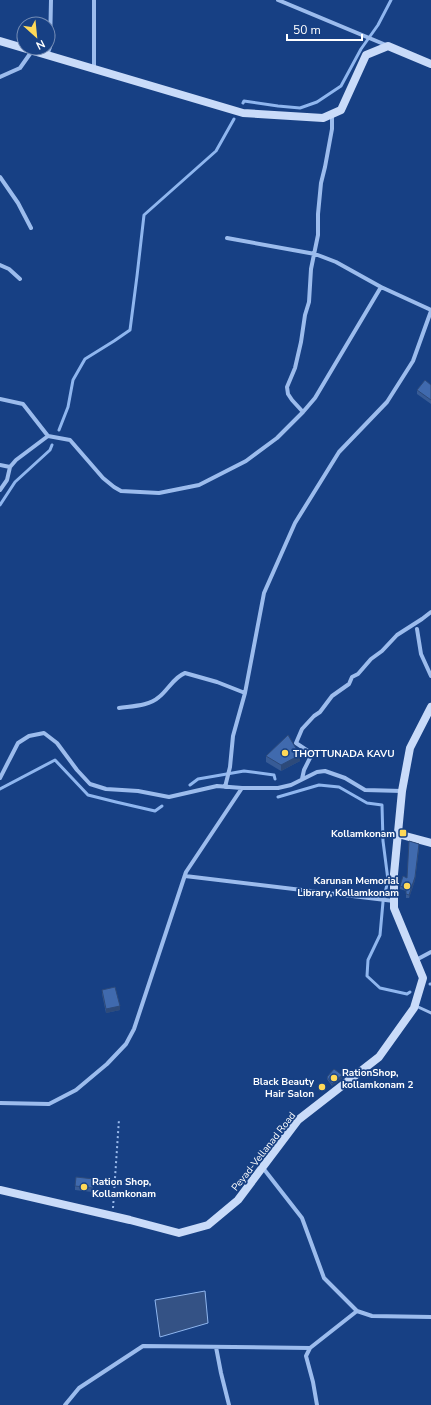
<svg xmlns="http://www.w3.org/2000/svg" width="431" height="1405" font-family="'Nunito Sans',sans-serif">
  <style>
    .water { fill: #345285; stroke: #8fb6ef }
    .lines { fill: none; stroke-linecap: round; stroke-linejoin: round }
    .stream { stroke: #8fb6ef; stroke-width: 3 }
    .path { stroke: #9cbced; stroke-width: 2; stroke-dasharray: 2 3; stroke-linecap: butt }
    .lane { stroke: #9cbced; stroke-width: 3 }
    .street { stroke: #9cbced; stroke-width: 4 }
    .secondary { stroke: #c9dbf9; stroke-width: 8 }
    .wall { fill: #375b96 }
    .shaded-wall { fill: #2d4a7a }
    .building { fill: #406aae; stroke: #2d4a7a }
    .poi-dot { fill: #ffd958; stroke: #174084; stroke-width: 1.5 }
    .labels { text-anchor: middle; stroke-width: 3.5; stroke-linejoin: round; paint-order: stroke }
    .poi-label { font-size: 10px; font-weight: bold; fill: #fff; stroke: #174084; text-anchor: start }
    .street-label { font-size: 10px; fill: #fff; stroke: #174084 }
  </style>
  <rect width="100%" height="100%" fill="#174084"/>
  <path class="water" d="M205,1291L208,1323L160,1337L155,1300Z"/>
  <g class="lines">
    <path class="stream" d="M243,103L244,101L278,106L300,108L317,102L341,86L361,49L378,25L391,0
      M59,430L68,407L73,380L85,359L114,341L130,330L137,276L144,215L216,151L234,119
      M0,505L15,482L50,450L52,445
      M190,785L198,779L244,771L274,775L275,779
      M0,789L55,760L88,795L116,802L155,811L162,806
      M278,797L319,785L339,787L367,803L382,805L383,841L388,880L383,902L380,935L368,960L367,976L380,988L407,994L410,992
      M430,984H431"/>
    <path class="path" d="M113,1208L119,1119"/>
    <path class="lane" d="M416,1006L431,1013"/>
    <path class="street" d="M278,0L386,45
      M47,55L50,47L51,0
      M94,69V0
      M0,77L20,68L32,51
      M0,177L18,203L31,228
      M227,238L315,254L336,262L381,287L431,310
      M0,265L9,269L20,279
      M0,399L23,404L48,436
      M303,412L315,398L381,287
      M0,465L10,467
      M0,490L7,480L10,467L16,460L48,436L70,440L103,478L114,487L121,491L159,493L199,485L246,461L277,438L303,412L292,400L288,394L287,387L295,368L301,342L305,315L309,302L311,269L318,235V214L321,183L325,167L332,129V114
      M417,629L421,654L431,676
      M119,708C133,706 149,706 159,697C168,690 174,677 185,673L217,682L245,693
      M0,778L18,743L29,736L44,733L57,743L77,770L90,784L106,789L138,791L169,797L217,786L242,788H278L291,785L317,772L325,771L345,778L365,790L402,791
      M302,779L304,770L311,756L308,751L296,743L302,729L314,716L320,712L332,696L349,684L352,677L358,674L371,659L382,651L397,635L422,619L431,612
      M225,787L230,767L233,736L245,693L264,593L295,523L339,452L387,402L413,361L431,311
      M185,876L394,901
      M416,960L431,952
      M0,1103L49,1104L76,1090L107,1064L126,1044L134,1029L186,872L242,788
      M263,1168L302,1218L324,1278L357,1311L372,1316L431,1317
      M216,1347L221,1373L229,1405
      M65,1405L79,1388L143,1346L310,1348
      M317,1405L313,1382L306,1356L310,1348L357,1311"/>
    <path class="secondary" d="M0,41L243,113L323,118L341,110L366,55L388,46L431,64
      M398,834L431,843
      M0,1190L130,1220L179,1233L208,1225L238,1200L298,1120L379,1057L414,1008L423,978L394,908V874L402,791L410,748L431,707"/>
  </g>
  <path class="wall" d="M431,385V404L417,394V390Z
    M266,756L300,761L281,771L266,762Z
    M419,848L415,880L409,898H406V891L400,889V886L407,878Z
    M102,990L120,1010L106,1013L102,994Z
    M327,1077L342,1078L332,1086L327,1079Z
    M94,1183L92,1192L75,1190V1186Z"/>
  <path class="shaded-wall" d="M300,755V761L281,771V765Z
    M419,844L415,880L409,898V895Z
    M120,1006V1010L106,1013V1009Z
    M342,1075V1078L332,1086V1084Z"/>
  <path class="building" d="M425,380L431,385V400L417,390Z
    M288,735L300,755L281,765L266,756Z
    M409,841L419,844L415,877L409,895L406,894V888L400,886L403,876L407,878Z
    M115,987L120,1006L106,1009L102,990Z
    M334,1069L342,1075L332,1084L327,1077Z
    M76,1177L94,1179L92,1188L75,1186Z"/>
  <g class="poi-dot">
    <circle cx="285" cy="753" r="4"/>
    <rect x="399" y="829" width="8" height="8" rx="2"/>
    <circle cx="407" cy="886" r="4"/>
    <circle cx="334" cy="1078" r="4"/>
    <circle cx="322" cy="1087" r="4"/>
    <circle cx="84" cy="1187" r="4"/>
  </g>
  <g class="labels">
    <g class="poi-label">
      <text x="293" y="757">THOTTUNADA KAVU</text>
      <text x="395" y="837" text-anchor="end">Kollamkonam</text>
      <text x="399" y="884" text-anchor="end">Karunan Memorial<tspan x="399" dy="12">Library, Kollamkonam</tspan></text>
      <text x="342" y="1076">RationShop,<tspan x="342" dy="12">kollamkonam 2</tspan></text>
      <text x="314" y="1085" text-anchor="end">Black Beauty<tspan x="314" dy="12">Hair Salon</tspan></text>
      <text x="92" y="1185">Ration Shop,<tspan x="92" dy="12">Kollamkonam</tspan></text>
    </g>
    <g class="street-label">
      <text transform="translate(263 1151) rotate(-52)" y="4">Peyad-Vellanad Road</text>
    </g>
  </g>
  <g transform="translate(36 36) rotate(153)"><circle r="19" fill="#174084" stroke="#748cb5"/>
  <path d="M0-3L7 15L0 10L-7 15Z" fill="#ffd958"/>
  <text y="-6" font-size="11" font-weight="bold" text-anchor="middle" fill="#ffffff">N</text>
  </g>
  <path d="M287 34v6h75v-6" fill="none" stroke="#ffffff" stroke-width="2"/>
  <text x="293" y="34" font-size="12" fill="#ffffff" stroke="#174084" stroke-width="3" paint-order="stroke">50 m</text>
</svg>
